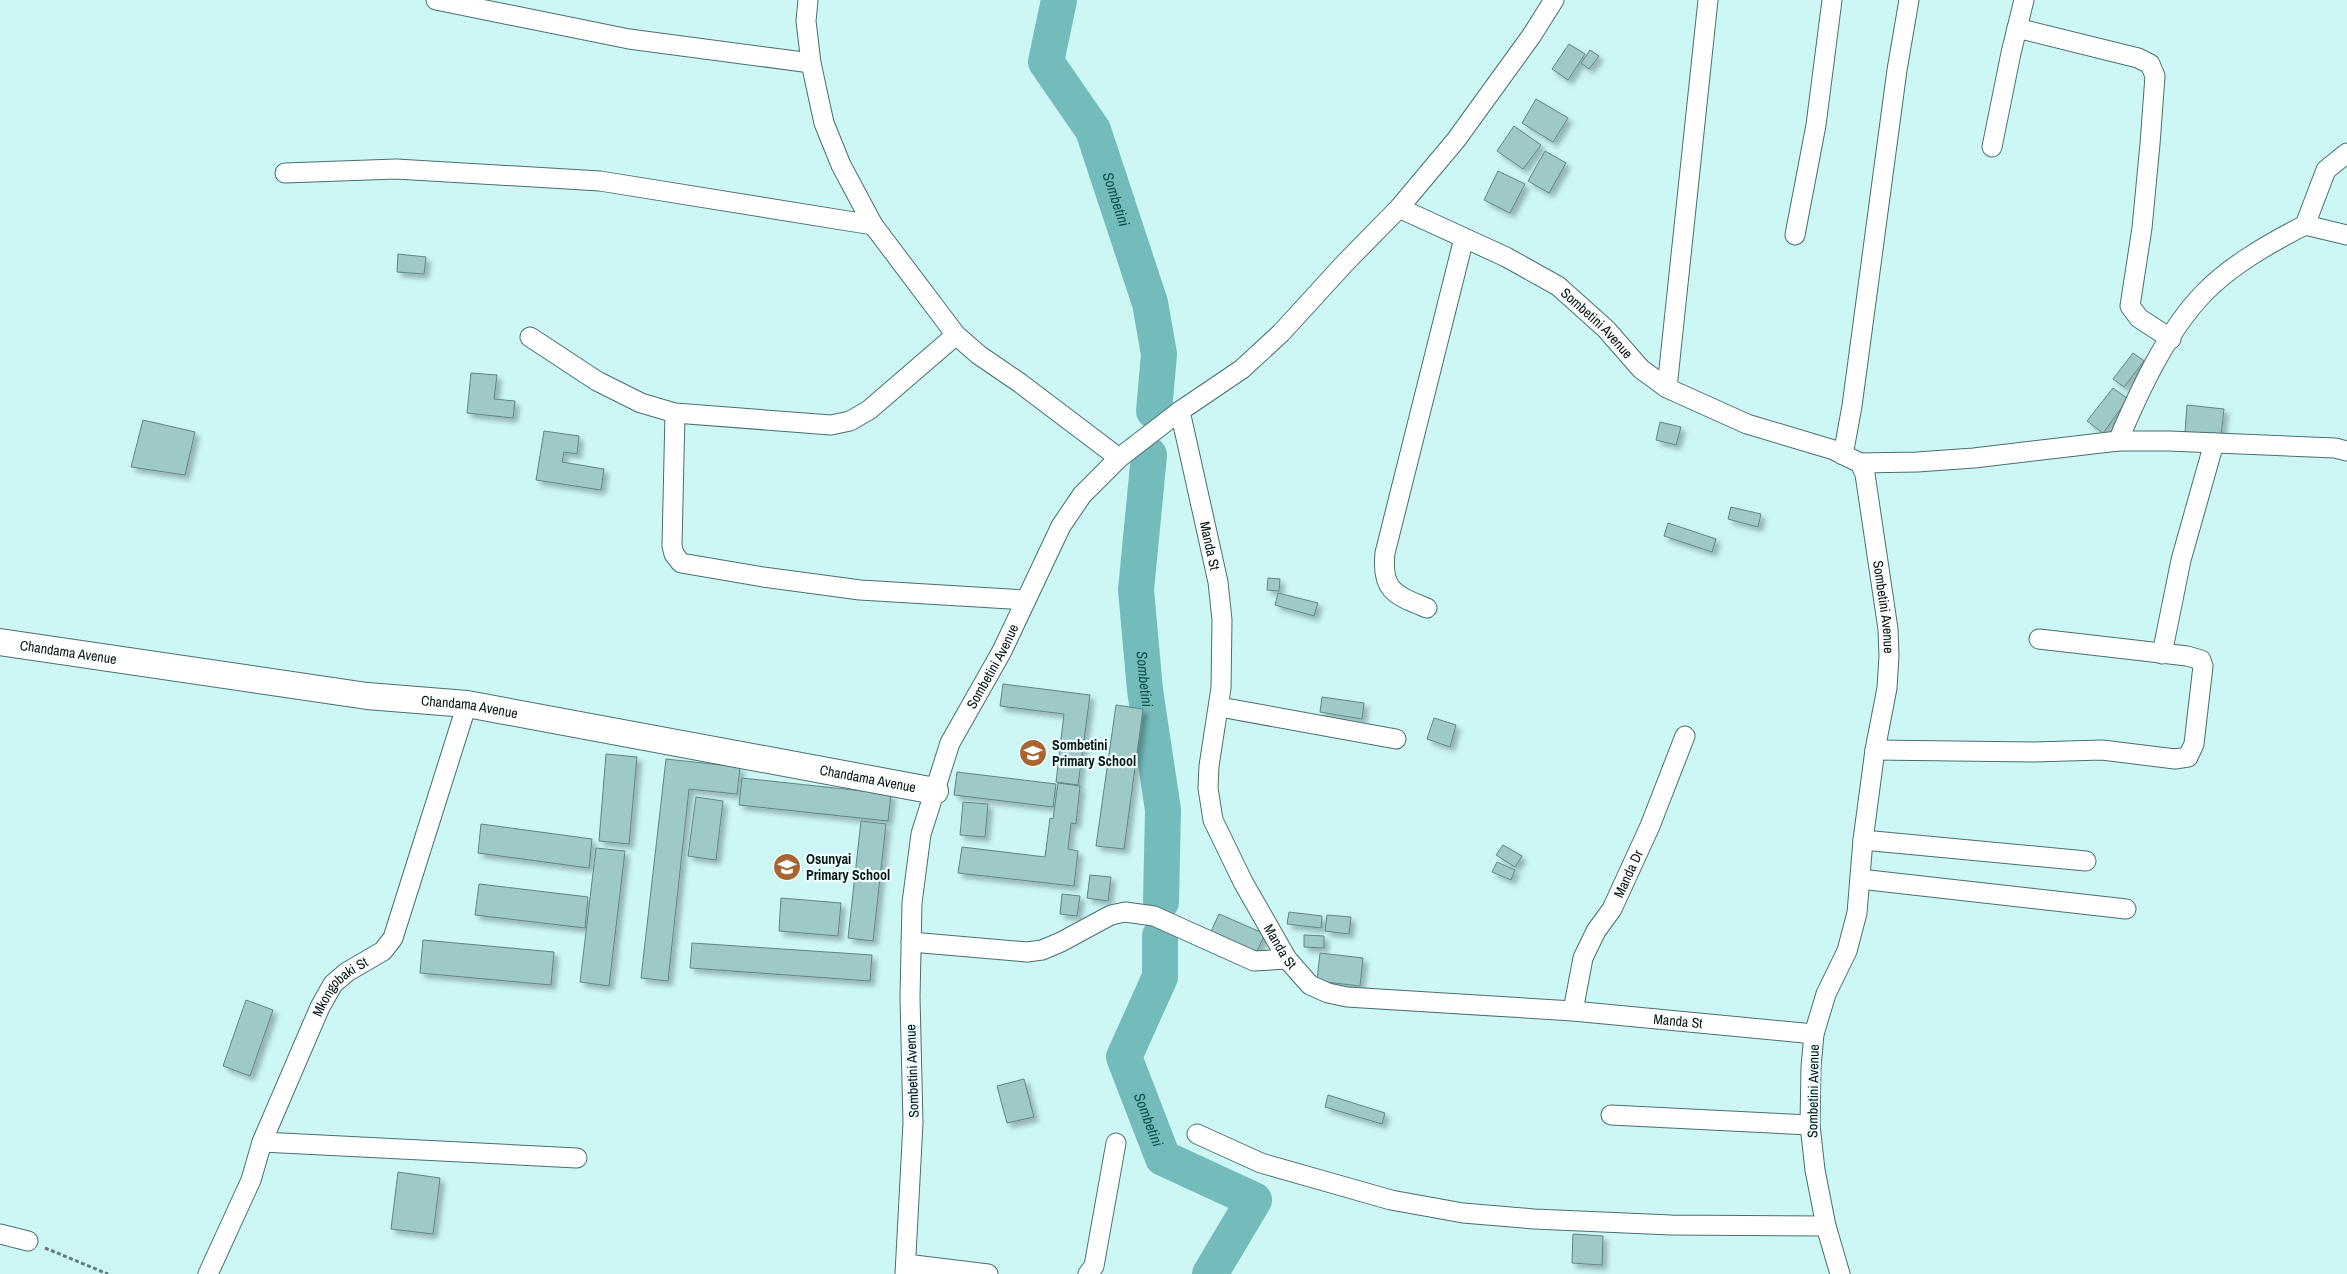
<svg xmlns="http://www.w3.org/2000/svg" width="2347" height="1274" font-family="'Archivo Narrow',sans-serif">
  <style>
    .lines { fill: none; stroke-linecap: round; stroke-linejoin: round }
    .river { stroke: #74bcbb; stroke-width: 36 }
    .building { fill: #9fc9c7; stroke: #5e8584; filter: url(#shadow) }
    .street-casing { stroke: #496f6e; stroke-width: 21 }
    .secondary-casing { stroke: #496f6e; stroke-width: 28 }
    .path { stroke: #607c7c; stroke-width: 3; stroke-dasharray: 4 2.5; stroke-linecap: butt }
    .street { stroke: #fff; stroke-width: 19 }
    .secondary { stroke: #fff; stroke-width: 26 }
    .labels { text-anchor: middle; stroke-width: 4.5; stroke-linejoin: round; paint-order: stroke }
    .street-label { font-size: 14px; fill: #071717; stroke: #eefefe }
    .poi-label { font-size: 14px; font-weight: bold; fill: #071717; stroke: #eefefe; text-anchor: start }
    .water-label { font-size: 15px; font-style: italic; fill: #0b4e4d; stroke: #eefefe }
  </style>
  <defs>
    <filter id="shadow"><feDropShadow dx="4.5" dy="4.5" stdDeviation="2.5" flood-color="#0004"/></filter>
  </defs>
  <rect width="100%" height="100%" fill="#ccf7f5"/>
  <g class="lines">
    <g class="river">
      <path id="s1" d="M1059,0L1046,62L1093,130L1150,303L1159,354L1154,411"/>
      <path id="s2" d="M1149,455L1136,590L1145,690L1163,810L1161,902"/>
      <path id="s3" d="M1160,936V977L1124,1057L1163,1158L1254,1200L1210,1274"/>
    </g>
  </g>
  <path class="building" d="M1569,44L1585,54L1568,80L1552,69Z
    M1590,50L1599,56L1589,69L1581,63Z
    M1536,99L1568,118L1553,142L1522,123Z
    M1514,126L1541,145L1523,169L1497,151Z
    M1545,151L1566,163L1549,193L1528,181Z
    M1498,171L1525,184L1510,213L1484,200Z
    M398,254L426,257L424,274L397,272Z
    M2133,353L2144,361L2124,387L2113,379Z
    M471,373L497,375L494,399L515,401L513,418L467,413Z
    M2113,388L2128,399L2103,433L2087,421Z
    M2187,405L2224,409L2221,435L2185,432Z
    M143,420L195,432L185,475L131,467Z
    M1660,422L1681,427L1676,445L1656,440Z
    M544,431L579,436L577,454L564,452L562,462L604,469L601,490L536,480Z
    M1731,507L1761,514L1758,527L1728,519Z
    M1668,523L1716,539L1712,552L1664,536Z
    M1268,578L1280,579L1279,591L1267,590Z
    M1278,593L1318,603L1314,616L1275,605Z
    M1003,684L1090,695L1078,785L1056,782L1064,714L1000,706Z
    M1322,697L1364,703L1362,719L1320,712Z
    M1116,705L1143,709L1124,849L1096,846Z
    M1434,718L1456,725L1450,747L1427,739Z
    M606,754L637,757L629,844L599,841Z
    M666,759L740,767L737,794L689,789L668,981L641,978Z
    M957,772L1056,784L1053,807L954,795Z
    M742,778L891,794L888,821L739,805Z
    M1058,783L1080,786L1076,824L1071,823L1068,849L1078,851L1074,886L958,873L962,847L1045,857L1050,818L1053,819Z
    M696,797L723,801L716,860L688,856Z
    M963,802L988,804L985,837L960,835Z
    M861,821L886,824L873,941L848,938Z
    M481,824L592,839L589,868L478,853Z
    M1503,845L1522,856L1515,867L1496,855Z
    M596,848L625,851L609,986L580,982Z
    M1497,862L1515,870L1511,880L1492,872Z
    M1090,875L1111,877L1108,901L1087,898Z
    M479,884L588,897L585,928L475,915Z
    M1062,894L1080,896L1077,916L1060,914Z
    M781,898L841,903L838,936L779,931Z
    M1289,912L1322,916L1321,928L1287,924Z
    M1219,914L1265,934L1254,958L1208,938Z
    M1327,915L1351,917L1349,934L1325,931Z
    M1304,935L1324,936V948L1304,947Z
    M423,940L554,952L551,985L420,973Z
    M692,943L872,955L870,981L690,968Z
    M1320,953L1363,958L1360,986L1317,981Z
    M246,1000L273,1010L250,1076L223,1066Z
    M1024,1079L1034,1117L1007,1123L997,1086Z
    M1328,1095L1385,1113L1382,1124L1325,1107Z
    M398,1172L440,1178L433,1234L391,1229Z
    M1573,1234L1603,1236L1602,1265L1572,1263Z"/>
  <g class="lines">
    <g class="street-casing">
      <g id="street">
        <path d="M436,0L629,39L811,63"/>
        <path d="M808,0L806,21L811,63L824,123L841,165L873,225L956,335L979,355L1020,383L1119,458"/>
        <path d="M2017,28L2138,58L2150,64L2155,76L2150,144L2142,228L2130,306L2139,318L2171,339"/>
        <path d="M1992,147L2011,53L2024,0"/>
        <path d="M285,173L396,169L600,181L873,225"/>
        <path id="s4" d="M1399,208L1506,257L1558,286L1606,329L1641,369L1667,388L1747,424L1834,450L1860,463L1865,474L1888,629L1889,656L1887,688L1875,750L1863,840L1857,913L1847,951L1826,994L1814,1034L1811,1067L1810,1125L1815,1170L1826,1226L1840,1274"/>
        <path d="M2305,225L2326,170L2347,153"/>
        <path d="M1795,235L1816,125L1832,0"/>
        <path d="M530,337L597,381L641,403L675,413L831,425L850,421L869,410L956,335"/>
        <path d="M1667,388L1708,0"/>
        <path id="s5" d="M1180,411L1218,582L1222,620L1221,688L1209,766L1208,788L1213,820L1243,882L1287,959L1310,985L1328,993L1347,997L1573,1011L1814,1034"/>
        <path d="M675,413L672,546L674,554L681,563L763,577L860,590L1026,600"/>
        <path d="M2118,441C2139,392 2166,332 2204,293C2231,265 2270,243 2305,225L2347,235"/>
        <path d="M1843,455L1852,406L1897,70L1909,0"/>
        <path d="M1860,463L1917,462L1974,458L2118,441H2169L2335,448L2347,451"/>
        <path d="M1427,608C1395,595 1381,591 1385,553L1464,238"/>
        <path d="M2162,654L2181,560L2214,443"/>
        <path d="M1220,707L1396,739"/>
        <path d="M1875,750L2034,752L2102,750L2175,759L2188,757L2194,744L2203,666L2201,660L2187,656L2039,639"/>
        <path d="M1863,840L2086,861"/>
        <path d="M1860,879L2126,909"/>
        <path d="M911,942L1027,952L1042,950L1061,942L1111,915L1125,912L1154,916L1254,961L1287,959"/>
        <path id="s6" d="M1573,1011L1583,958L1596,931L1612,909L1650,826L1685,736"/>
        <path d="M1611,1115L1810,1125"/>
        <path d="M1197,1134L1261,1163L1391,1200L1463,1213L1534,1219L1671,1225L1826,1226"/>
        <path d="M262,1142L577,1158"/>
        <path d="M0,1234L28,1241"/>
        <path d="M906,1264L988,1274"/>
        <path id="s7" d="M208,1274L251,1180L262,1142L320,1007L333,984L347,972L383,951L393,938L467,704"/>
        <path id="s8" d="M905,1274L913,1123L910,997L912,903L921,834L950,743L1002,651L1061,526L1082,495L1119,458L1180,411L1242,369L1281,333L1345,263L1399,208L1456,140L1532,35L1554,0"/>
        <path d="M1088,1274L1094,1266L1116,1143"/>
      </g>
    </g>
    <g class="secondary-casing">
      <g id="secondary">
        <path id="s9" d="M0,642L367,696L467,704L935,791"/>
      </g>
    </g>
    <path class="path" d="M45,1248L108,1274"/>
    <use href="#street" class="street"/>
    <use href="#secondary" class="secondary"/>
  </g>
  <defs>
    <g id="school-disc" transform="scale(1.4375)"><circle r="9.5" fill="#a76531" stroke="#eefefe"/><path d="M0-5L7-2L0 1L-7-2ZM-4 1L0 2.5L4 1V4Q0 6-4 4Z" fill="#fff"/></g>
  </defs>
  <g fill-rule="evenodd">
    <use href="#school-disc" x="1033" y="753"/>
    <use href="#school-disc" x="787" y="867"/>
  </g>
  <g class="labels">
    <g class="street-label">
      <text dy="5" stroke="none"><textPath href="#s4" startOffset="231">Sombetini Avenue</textPath></text>
      <text dy="5" stroke="none"><textPath href="#s5" startOffset="138">Manda St</textPath></text>
      <text dy="5" stroke="none"><textPath href="#s4" startOffset="681">Sombetini Avenue</textPath></text>
      <text dy="5" stroke="none"><textPath href="#s9" startOffset="69">Chandama Avenue</textPath></text>
      <text dy="5" stroke="none"><textPath href="#s8" startOffset="624">Sombetini Avenue</textPath></text>
      <text dy="5" stroke="none"><textPath href="#s9" startOffset="474">Chandama Avenue</textPath></text>
      <text dy="5" stroke="none"><textPath href="#s9" startOffset="879">Chandama Avenue</textPath></text>
      <text dy="5" stroke="none"><textPath href="#s6" startOffset="150">Manda Dr</textPath></text>
      <text dy="5" stroke="none"><textPath href="#s5" startOffset="558">Manda St</textPath></text>
      <text dy="5" stroke="none"><textPath href="#s7" startOffset="319">Mkongobaki St</textPath></text>
      <text dy="5" stroke="none"><textPath href="#s5" startOffset="978">Manda St</textPath></text>
      <text transform="translate(912 1071) rotate(-92)" y="5">Sombetini Avenue</text>
      <text transform="translate(1813 1091) rotate(-89)" y="5">Sombetini Avenue</text>
    </g>
    <g class="poi-label">
      <text x="1052" y="750">Sombetini<tspan x="1052" dy="16">Primary School</tspan></text>
      <text x="806" y="864">Osunyai<tspan x="806" dy="16">Primary School</tspan></text>
    </g>
    <g class="water-label">
      <text dy="5" stroke="none"><textPath href="#s1" startOffset="219">Sombetini</textPath></text>
      <text dy="5" stroke="none"><textPath href="#s2" startOffset="225">Sombetini</textPath></text>
      <text dy="5" stroke="none"><textPath href="#s3" startOffset="196">Sombetini</textPath></text>
    </g>
  </g>
</svg>
